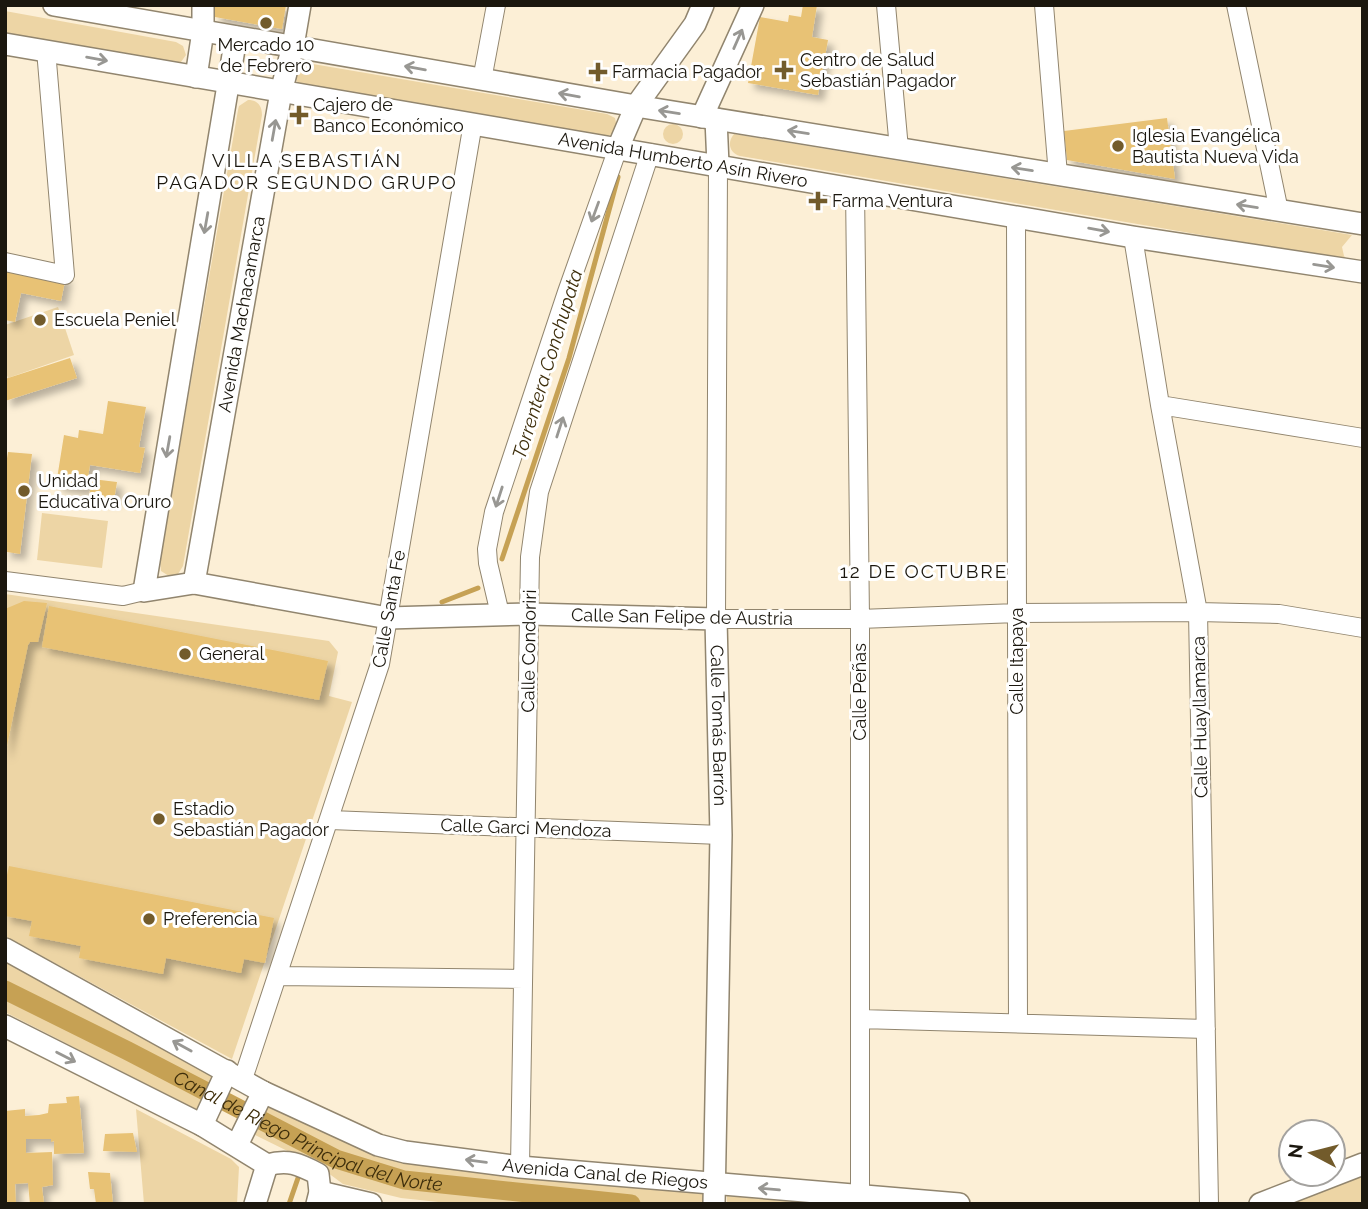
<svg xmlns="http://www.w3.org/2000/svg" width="1368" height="1209" font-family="Raleway,sans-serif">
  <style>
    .green { fill: #edd5a5 }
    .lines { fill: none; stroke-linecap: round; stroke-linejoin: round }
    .stream { stroke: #c6a154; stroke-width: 5 }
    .canal { stroke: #c6a154; stroke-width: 19 }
    .building { fill: #e8c275; filter: url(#shadow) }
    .minor-casing { stroke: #91856e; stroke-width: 20 }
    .tertiary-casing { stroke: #91856e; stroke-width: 24 }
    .minor { stroke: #fff; stroke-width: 18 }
    .tertiary { stroke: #fff; stroke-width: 21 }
    .oneway { stroke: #989793 }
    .poi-dot { fill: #725b2b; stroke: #fff; stroke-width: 2.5 }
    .labels { text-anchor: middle; stroke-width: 6; stroke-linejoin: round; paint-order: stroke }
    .poi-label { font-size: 18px; fill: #1b170e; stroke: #fff; text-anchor: start }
    .street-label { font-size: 18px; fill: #1b170e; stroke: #fff }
    .neighbourhood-label { font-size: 19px; letter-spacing: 2px; fill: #1b170e; stroke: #fff }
    .water-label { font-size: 19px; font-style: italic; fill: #3e2e0b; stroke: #fff }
  </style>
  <defs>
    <filter id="shadow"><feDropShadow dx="6" dy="6" stdDeviation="3.5" flood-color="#0004"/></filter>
  </defs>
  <rect width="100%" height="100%" fill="#fcefd6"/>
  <path class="green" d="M5,11L176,42L183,46L186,55L181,62L177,64L5,34Z
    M307,63L607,114L615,118L617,127L612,134L604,137L299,84L294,77L298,65Z
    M248,100C257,100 262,105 262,115L183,566L178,574L169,576L161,571L160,561L238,110L239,106Z
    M663 134a10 10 0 1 1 20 0a10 10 0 1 1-20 0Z
    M734,134L1352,235L1342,247L1344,256L1348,260L740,156C729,153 727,142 734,134Z
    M58,307L74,355L8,378L5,370V325Z
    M42,513L108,521L102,568L37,560Z
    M5,594L329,641L338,652L329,696L352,702L232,1059L5,936Z
    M5,961L215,1075L199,1111L5,1012Z
    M269,1103L370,1153L389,1159L704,1194L703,1204H457L401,1198L343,1184L320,1167L253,1134Z
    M136,1109L231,1159L239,1167L237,1204H144Z
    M1363,1174V1204H1288Z
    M727,1196L823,1204H727Z"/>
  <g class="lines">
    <path class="stream" d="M502,559L569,358L618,177
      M442,602L478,588
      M289,1204L298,1178"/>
    <path class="canal" id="s1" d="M5,990L128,1051L336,1159L404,1180L631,1204"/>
  </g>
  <path class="building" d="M215,5H286L282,29L215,17Z
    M803,5H817L812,37L828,40L818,95L748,83L760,17L788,22L789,15L801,17Z
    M1167,118L1175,179L1067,160L1064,131Z
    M5,268L66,276L61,301L21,293L15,322L5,320Z
    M70,358L77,378L5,401V379Z
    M108,401L146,407L139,447L145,448L140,473L90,465L86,490L56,485L64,435L78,438L79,430L103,434Z
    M8,452L32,454L20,554L7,552L5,556V471Z
    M92,479L117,482L114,500L89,497Z
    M24,601L47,603L38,642H30L28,645L5,755V609Z
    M49,606L328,661L319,700L42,647Z
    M9,866L274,918L265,963L244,959L241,973L166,958L163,974L79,958L81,946L29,936L32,921L5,916V884Z
    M79,1096L84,1153L54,1154V1141L51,1142V1139H26V1153L52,1152L53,1185L42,1187L44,1204H30L28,1183L15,1184L16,1204H5V1111L25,1109V1116L39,1115L48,1113L49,1104L67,1103L66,1097Z
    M133,1133L137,1152L103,1151L105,1134Z
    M88,1172L110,1173L113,1204H96L94,1189H90Z"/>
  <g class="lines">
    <g class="minor-casing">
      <path id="minor" d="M886,5L899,149
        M1044,5L1058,175
        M1236,5L1279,211
        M482,80L496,5
        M718,165L716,619H860L1017,613L1198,612L1279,614L1363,628
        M855,188L860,619V1196
        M1016,216L1018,1023
        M1133,237L1160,405L1198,612L1209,1204
        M5,262L65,275L46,50
        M1160,405L1363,438
        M5,581L123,596L144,591
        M500,614L488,563L487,549L494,512L567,292L618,148
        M330,820L721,835
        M278,976L523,979
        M860,1019L1206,1029
        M243,1079L380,664L473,123
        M520,1167L530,557L539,492L650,153"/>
    </g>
    <g class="tertiary-casing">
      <g id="tertiary">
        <path d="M54,5L636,106L1363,224"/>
        <path id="s2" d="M236,37L144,591L194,583L388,618L530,614L716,619L721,835L714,1204"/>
        <path id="s3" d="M5,44L1133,237L1363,272"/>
        <path d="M196,77L203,31V5"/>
        <path d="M702,117L753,5"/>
        <path d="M716,119L718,165"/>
        <path d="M618,148L636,106L695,24L703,5"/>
        <path id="s4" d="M194,583L281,92L293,46L300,5"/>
        <path id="s5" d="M5,949L263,1092L378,1145L405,1152L520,1167L959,1204"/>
        <path d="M5,1026L202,1125L267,1165C288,1159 299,1164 318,1174L320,1192L317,1204"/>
        <path d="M202,1125L227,1071"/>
        <path d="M237,1145L263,1092"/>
        <path d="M320,1192L371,1204"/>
        <path d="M255,1204L267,1165"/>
        <path d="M1260,1204L1363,1164"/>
      </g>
    </g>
    <use href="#minor" class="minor"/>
    <use href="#tertiary" class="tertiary"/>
  </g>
  <defs><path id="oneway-shaft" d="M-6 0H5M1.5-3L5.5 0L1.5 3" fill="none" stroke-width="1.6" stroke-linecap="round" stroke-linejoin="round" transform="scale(1.75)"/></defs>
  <g class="oneway">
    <use href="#oneway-shaft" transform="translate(738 39) rotate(-66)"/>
    <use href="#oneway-shaft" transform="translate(97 59) rotate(10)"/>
    <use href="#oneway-shaft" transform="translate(415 68) rotate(-170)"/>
    <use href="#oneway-shaft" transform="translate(569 95) rotate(-170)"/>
    <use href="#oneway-shaft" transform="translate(669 112) rotate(-171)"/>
    <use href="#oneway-shaft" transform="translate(274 130) rotate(-80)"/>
    <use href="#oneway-shaft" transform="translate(798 132) rotate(-171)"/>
    <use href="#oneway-shaft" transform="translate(1022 169) rotate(-171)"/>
    <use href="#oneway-shaft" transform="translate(1247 206) rotate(-171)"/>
    <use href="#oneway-shaft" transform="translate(595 212) rotate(110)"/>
    <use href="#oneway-shaft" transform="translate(206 223) rotate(100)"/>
    <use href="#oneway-shaft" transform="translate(1099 230) rotate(10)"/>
    <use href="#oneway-shaft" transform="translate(1324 266) rotate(9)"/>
    <use href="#oneway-shaft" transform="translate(560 427) rotate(-72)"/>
    <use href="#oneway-shaft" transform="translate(168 447) rotate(100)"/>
    <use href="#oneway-shaft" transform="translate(499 497) rotate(108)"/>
    <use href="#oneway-shaft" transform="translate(182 1046) rotate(-151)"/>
    <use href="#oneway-shaft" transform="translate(66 1057) rotate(27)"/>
    <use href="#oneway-shaft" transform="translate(476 1161) rotate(-173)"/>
    <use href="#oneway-shaft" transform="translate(769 1189) rotate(-175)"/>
  </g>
  <g class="poi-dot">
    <circle cx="266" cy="23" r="7"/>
    <path d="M780.5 59.5h7v7h7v7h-7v7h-7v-7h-7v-7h7z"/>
    <path d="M594.5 61.5h7v7h7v7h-7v7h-7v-7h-7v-7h7z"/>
    <path d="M295.5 104.5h7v7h7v7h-7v7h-7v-7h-7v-7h7z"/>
    <circle cx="1118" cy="146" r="7"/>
    <path d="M814.5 190.5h7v7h7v7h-7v7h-7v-7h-7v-7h7z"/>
    <circle cx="40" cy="320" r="7"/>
    <circle cx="24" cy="491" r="7"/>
    <circle cx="185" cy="654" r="7"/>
    <circle cx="159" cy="819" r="7"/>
    <circle cx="149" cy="919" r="7"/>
  </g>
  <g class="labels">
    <g class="poi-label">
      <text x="266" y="51" text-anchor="middle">Mercado 10<tspan x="266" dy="21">de Febrero</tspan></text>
      <text x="800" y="66">Centro de Salud<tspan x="800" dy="21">Sebastián Pagador</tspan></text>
      <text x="612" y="78">Farmacia Pagador</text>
      <text x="313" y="111">Cajero de<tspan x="313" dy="21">Banco Económico</tspan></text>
      <text x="1132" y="142">Iglesia Evangélica<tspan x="1132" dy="21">Bautista Nueva Vida</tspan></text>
      <text x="832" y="207">Farma Ventura</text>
      <text x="54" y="326">Escuela Peniel</text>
      <text x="38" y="487">Unidad<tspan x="38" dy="21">Educativa Oruro</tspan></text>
      <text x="199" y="660">General</text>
      <text x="173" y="815">Estadio<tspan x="173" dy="21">Sebastián Pagador</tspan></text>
      <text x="163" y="925">Preferencia</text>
    </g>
    <g class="street-label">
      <text dy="6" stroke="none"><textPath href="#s3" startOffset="688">Avenida Humberto Asín Rivero</textPath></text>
      <text dy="6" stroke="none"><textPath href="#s4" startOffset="273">Avenida Machacamarca</textPath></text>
      <text transform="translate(389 609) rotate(-80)" y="6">Calle Santa Fe</text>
      <text transform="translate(682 617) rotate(1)" y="6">Calle San Felipe de Austria</text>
      <text transform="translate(529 651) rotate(-89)" y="6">Calle Condoriri</text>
      <text transform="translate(1017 661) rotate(-90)" y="6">Calle Itapaya</text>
      <text transform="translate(860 692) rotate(-90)" y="6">Calle Peñas</text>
      <text transform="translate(1200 717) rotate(-91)" y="6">Calle Huayllamarca</text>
      <text dy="6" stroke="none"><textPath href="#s2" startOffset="1244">Calle Tomás Barrón</textPath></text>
      <text transform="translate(526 828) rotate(2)" y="6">Calle Garci Mendoza</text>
      <text dy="6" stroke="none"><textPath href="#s5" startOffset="651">Avenida Canal de Riegos</textPath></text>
    </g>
    <g class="neighbourhood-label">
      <text x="307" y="167">VILLA SEBASTIÁN<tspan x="307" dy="22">PAGADOR SEGUNDO GRUPO</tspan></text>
      <text x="924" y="578">12 DE OCTUBRE</text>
    </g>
    <g class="water-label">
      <text transform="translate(547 364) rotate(-73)" y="7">Torrentera Conchupata</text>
      <text dy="7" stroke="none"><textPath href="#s1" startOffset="336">Canal de Riego Principal del Norte</textPath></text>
    </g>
  </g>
  <rect width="1368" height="1209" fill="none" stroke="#1b170e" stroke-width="14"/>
  <g transform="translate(1312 1153) rotate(277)"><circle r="33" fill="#ffffff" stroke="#a4a29f" stroke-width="2"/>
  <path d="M0-5L12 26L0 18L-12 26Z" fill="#725b2b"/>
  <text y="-10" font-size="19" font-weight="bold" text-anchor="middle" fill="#1b170e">N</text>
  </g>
</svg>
